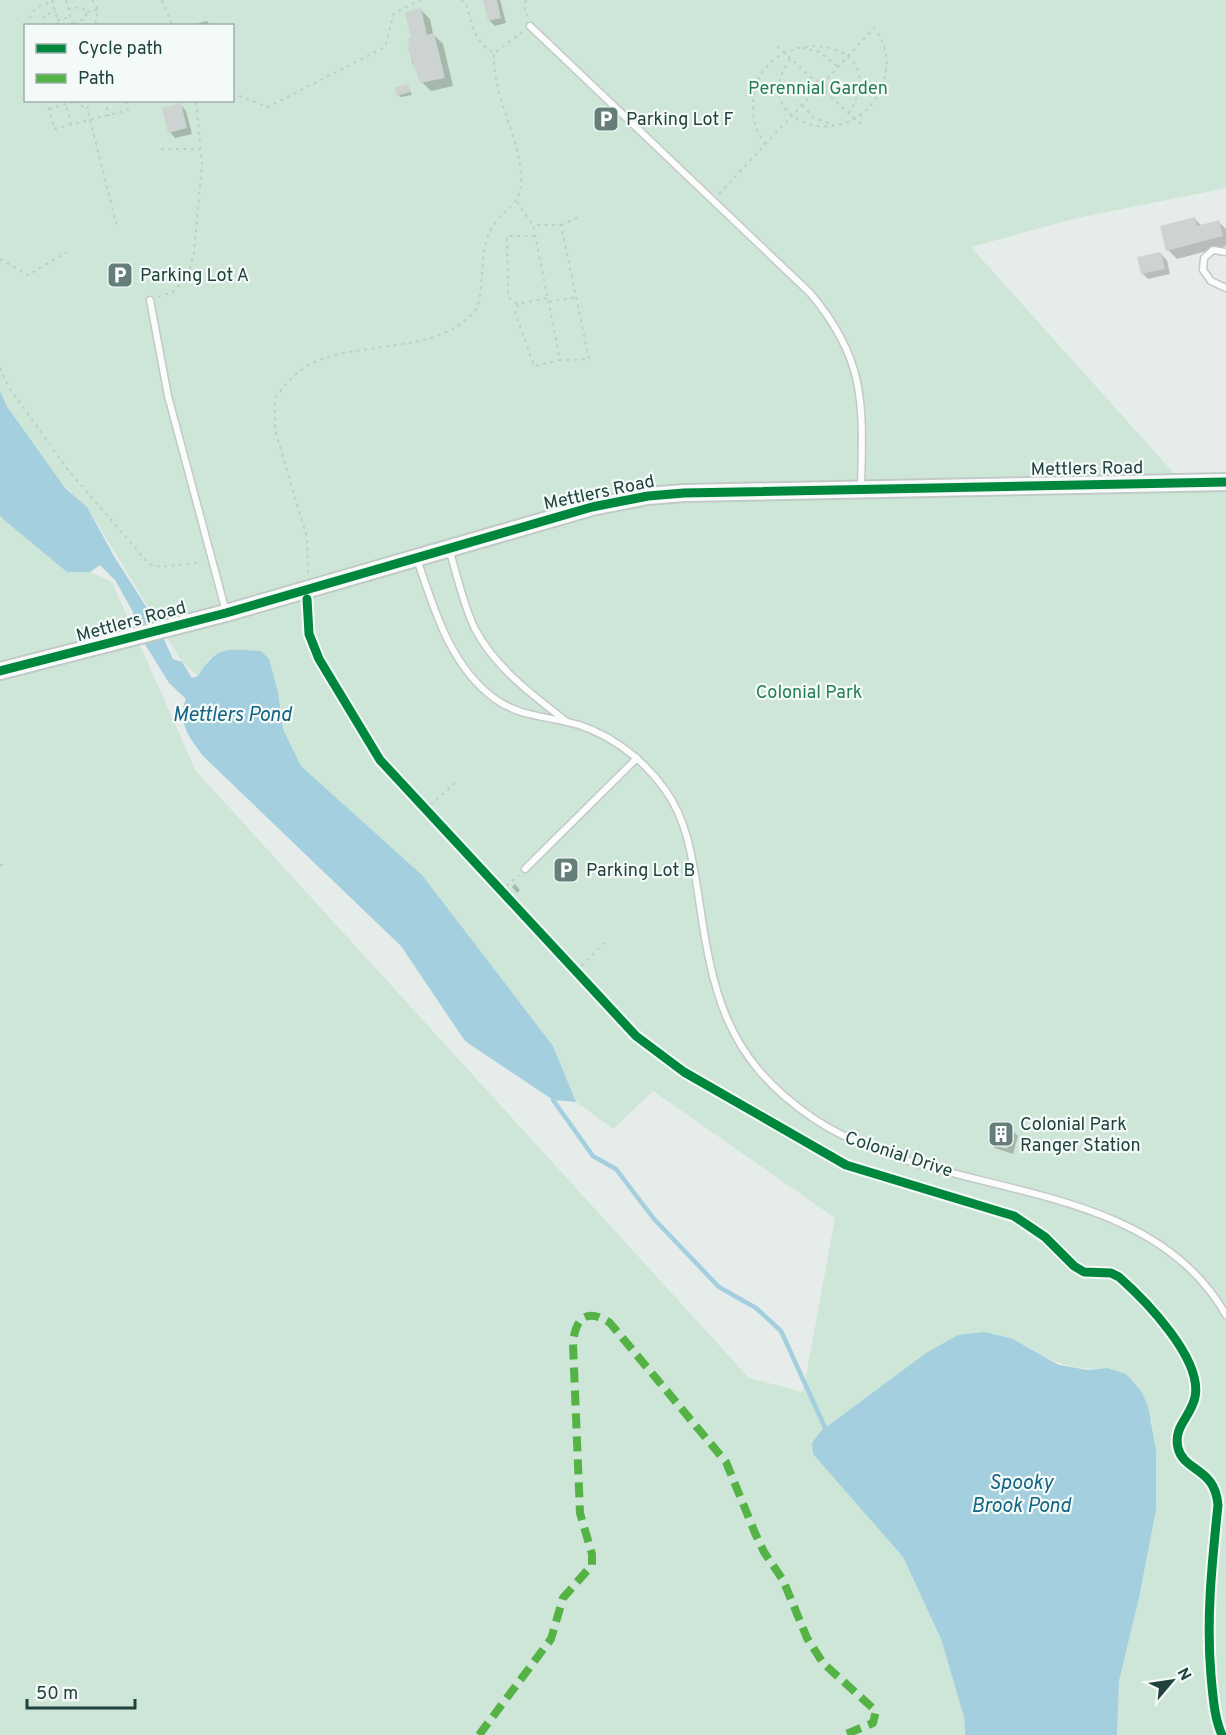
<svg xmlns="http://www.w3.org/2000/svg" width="1226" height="1735" font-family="Overpass,sans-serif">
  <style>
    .green { fill: #cee6d8; fill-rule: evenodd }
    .water { fill: #a3cfde }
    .shadow { fill: #0003 }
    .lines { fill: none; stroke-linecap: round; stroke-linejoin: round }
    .stream { stroke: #a3cfde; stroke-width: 4.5 }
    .building { fill: #ccd3d1 }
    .lane-casing { stroke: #c3c9c7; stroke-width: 9 }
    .secondary-casing { stroke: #c1cac7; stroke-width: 20 }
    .path { stroke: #c1ccca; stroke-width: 2; stroke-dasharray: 3 4.5; stroke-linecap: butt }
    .lane { stroke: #fbfcfc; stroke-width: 6 }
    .secondary { stroke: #fbfcfc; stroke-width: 16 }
    .quiet { stroke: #55b346; stroke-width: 8; stroke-dasharray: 15 8; stroke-linecap: butt }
    .cycleway-casing { stroke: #f4faf8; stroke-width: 13 }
    .cycleway { stroke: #00873e; stroke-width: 9 }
    .labels { text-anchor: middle; stroke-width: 4.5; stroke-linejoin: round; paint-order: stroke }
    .park-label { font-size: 18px; fill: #267e53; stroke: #f4faf8 }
    .poi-label { font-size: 18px; fill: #20423d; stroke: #f4faf8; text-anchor: start }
    .street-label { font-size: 18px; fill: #20423d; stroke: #f4faf8 }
    .water-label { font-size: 20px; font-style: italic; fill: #136485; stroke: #f4faf8 }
  </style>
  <rect width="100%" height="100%" fill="#e6ecea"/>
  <path class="green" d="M0,0H1226V188L1077,218L971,247L1189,490L1226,488V1735H1117L1119,1681L1139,1598L1156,1510L1155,1448L1152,1422L1107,1368C1064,1372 1049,1358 1013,1339L812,1443L814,1454L903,1557L941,1639L964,1717V1735H0V515L67,572H90L112,582L196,771L749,1378L803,1392L835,1218L653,1091L613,1129L576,1102L553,1046L422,875L301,766L283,729L278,692L210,657L198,676L182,662L87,507C53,479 19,431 0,391ZM26,26H232V100H26Z"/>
  <path class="water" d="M0,391L8,408L65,488L87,507L115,558L156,622L173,659L182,662L192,678L198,676C217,645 227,649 261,651L269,659L278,692L283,729L301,766L422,875L553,1046L576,1102L553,1100L465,1041L401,946L203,756C190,739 176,721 186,699L169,683L135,628L133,612L115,580L100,565L90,572H67L3,519L0,515Z
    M985,1332L1013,1339L1059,1365L1088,1370L1107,1368L1126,1374L1141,1391L1148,1406L1156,1450V1510L1139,1598L1119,1681L1117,1735H965L964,1717L941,1639L903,1557L813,1454L812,1443L820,1432L926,1353L958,1335Z"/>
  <path class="shadow" d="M484,0H500L506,23L495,26L489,20Z
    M421,10L430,19L433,34L443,44L453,86L431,91L422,82L412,62L409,47Z
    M207,21L211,26H195V24Z
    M816,82L824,83L827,94L815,91Z
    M408,86L412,95L401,97L398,95Z
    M181,105L186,111L192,134L175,138L170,132Z
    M1195,219L1202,226L1219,222L1226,229V246L1177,259L1168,250Z
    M1161,254L1167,260L1170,274L1148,279L1142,273Z
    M515,884L520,890L517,893L512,887Z
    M994,1125L1013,1131L1018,1136L1013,1154L995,1148L989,1143Z"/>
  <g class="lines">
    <path class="stream" d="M553,1100L593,1156L616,1169L654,1219L719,1287L756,1308L781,1331L827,1432"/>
  </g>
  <path class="building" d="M483,0H497L501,18L488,21Z
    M421,8L427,35L434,33L445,78L420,83L407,46L409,45L408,38H411L405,12Z
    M812 87a8 8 0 1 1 16 0a8 8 0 1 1-16 0Z
    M408,84L410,92L397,96L395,87Z
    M181,103L187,128L168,133L162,108Z
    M1195,217L1197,226L1219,220L1223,236L1166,251L1160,226Z
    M1161,252L1165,269L1141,274L1137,257Z
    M993,1123L1013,1129L1007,1149L987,1143Z"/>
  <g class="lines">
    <g class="lane-casing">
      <path id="lane" d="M530,26L810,293C867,360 863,406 861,488
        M1226,252L1213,250L1204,258L1203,270L1211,281L1226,288
        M150,300L168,396L226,612
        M449,549C457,575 463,604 475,629C495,667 532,695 566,721
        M417,559C434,609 450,666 495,699C516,714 539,716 563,721C605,729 642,757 666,791C687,821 692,857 698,893C712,990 724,1056 810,1116C933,1202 1144,1170 1226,1315
        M525,869L637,758"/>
    </g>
    <g class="secondary-casing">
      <path id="secondary" d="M0,671L226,613L592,507L648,496L684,493L1226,482"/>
    </g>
    <path class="path" d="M52,0L59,26
      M66,0L73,26
      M92,0L98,9L95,26
      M162,0L173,26
      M461,0L466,3C472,24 474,42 494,53L523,32
      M526,0L524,6L527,16
      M68,9L81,7L87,12L85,19L73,24
      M87,12L98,9
      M57,20L70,17
      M30,26C28,10 39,4 53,2
      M34,26L41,23
      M42,26L44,15L56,12
      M777,46L815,81
      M802,48L820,52L838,67
      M790,59C743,126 860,160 884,80C890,60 886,44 874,28L825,81
      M825,92L863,126
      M232,93L268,107L385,47L394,13L420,0
      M47,100L54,129L128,110L125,100
      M65,100L71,124
      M77,100L79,105L87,108
      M93,100L87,108L117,227
      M105,100L109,116
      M802,105L814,118L834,125
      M49,109L77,101
      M766,144C756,134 753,119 753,105C753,20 900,31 849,113
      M161,149H201
      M719,194L814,92
      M517,202L533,225L560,360L589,359L561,225H533
      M561,225L579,217
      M535,236H507L508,297L518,304L548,298
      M0,259L28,275L67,252
      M158,297L175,291L189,273L194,252L202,165L196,100
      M549,302L576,297
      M518,304L515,312L534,366L560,360
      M0,368L8,386L68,470L149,564L161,567L202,562
      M308,573L307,538L275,430V398C285,385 296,371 312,363C361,340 443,355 477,308C485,284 479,254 490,231C499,211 520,207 521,183C522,138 492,98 494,53
      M307,604L309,634L319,659L380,760L636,1036L684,1072L846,1165L1014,1216L1045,1237L1074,1266L1084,1272L1111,1273L1119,1277C1145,1300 1203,1359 1195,1397C1191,1417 1173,1426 1178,1448C1184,1472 1215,1467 1218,1505C1212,1563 1206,1618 1211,1676C1213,1696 1214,1717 1222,1735
      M425,810L455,783
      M0,865H3
      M501,891L519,875
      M576,971L605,942"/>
    <use href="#lane" class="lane"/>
    <use href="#secondary" class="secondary"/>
    <path class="quiet" d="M479,1735L551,1639L563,1598L592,1565V1554L580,1513L573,1344C575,1319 586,1307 610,1323L726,1462L755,1533L764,1552L783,1580L807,1638L823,1663L876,1711L873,1723L844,1735"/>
    <g class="cycleway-casing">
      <path id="cycleway" d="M307,599L309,634L319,659L380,760L636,1036L684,1072L846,1165L1014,1216L1045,1237L1074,1266L1084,1272L1111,1273L1119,1277C1145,1300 1203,1359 1195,1397C1191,1417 1173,1426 1178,1448C1184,1472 1215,1467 1218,1505C1212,1563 1206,1618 1211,1676C1213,1696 1214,1717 1222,1735
        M0,671L226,613L592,507L648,496L684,493L1226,482"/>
    </g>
    <use href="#cycleway" class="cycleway"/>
  </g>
  <defs>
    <g id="parking-square" transform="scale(1.35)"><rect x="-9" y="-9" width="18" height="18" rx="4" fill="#657e7a" stroke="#f4faf8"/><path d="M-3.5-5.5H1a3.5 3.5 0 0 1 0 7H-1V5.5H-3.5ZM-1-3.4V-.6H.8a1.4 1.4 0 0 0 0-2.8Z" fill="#fff"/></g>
    <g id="building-square" transform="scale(1.35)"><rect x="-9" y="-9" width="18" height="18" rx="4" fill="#657e7a" stroke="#f4faf8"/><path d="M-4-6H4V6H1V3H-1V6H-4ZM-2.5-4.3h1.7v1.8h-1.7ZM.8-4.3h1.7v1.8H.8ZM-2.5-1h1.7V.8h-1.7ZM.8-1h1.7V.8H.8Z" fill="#fff"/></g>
  </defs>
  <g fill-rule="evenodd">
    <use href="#parking-square" x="606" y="119"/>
    <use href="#parking-square" x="120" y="275"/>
    <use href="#parking-square" x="566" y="870"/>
    <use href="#building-square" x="1001" y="1134"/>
  </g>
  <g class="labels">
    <g class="park-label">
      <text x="818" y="94">Perennial Garden</text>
      <text x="809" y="698">Colonial Park</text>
    </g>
    <g class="poi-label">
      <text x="626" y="125">Parking Lot F</text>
      <text x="140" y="281">Parking Lot A</text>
      <text x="586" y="876">Parking Lot B</text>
      <text x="1020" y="1130">Colonial Park<tspan x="1020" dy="21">Ranger Station</tspan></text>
    </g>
    <g class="street-label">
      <text transform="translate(1087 468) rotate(-1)" y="6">Mettlers Road</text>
      <text transform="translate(599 492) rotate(-12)" y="6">Mettlers Road</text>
      <text transform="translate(131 621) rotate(-15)" y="6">Mettlers Road</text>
      <text transform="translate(899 1154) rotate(18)" y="6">Colonial Drive</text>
    </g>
    <g class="water-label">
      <text x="232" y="721">Mettlers Pond</text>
      <text x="1021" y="1489">Spooky<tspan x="1021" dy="23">Brook Pond</tspan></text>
    </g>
  </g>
  <rect x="24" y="24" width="210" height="78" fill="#f4faf8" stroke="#9fb0ad" stroke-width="1.5"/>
  <rect x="36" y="44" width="30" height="9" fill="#00873e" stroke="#9fb0ad" stroke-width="1.5"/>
  <text x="78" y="54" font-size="18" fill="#20423d">Cycle path</text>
  <rect x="36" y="74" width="30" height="9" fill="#55b346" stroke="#9fb0ad" stroke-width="1.5"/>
  <text x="78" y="84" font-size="18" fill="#20423d">Path</text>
  <g transform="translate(1172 1681) rotate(61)" stroke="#f4faf8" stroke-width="4.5" paint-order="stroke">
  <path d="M0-4.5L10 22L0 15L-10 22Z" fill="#20423d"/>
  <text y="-9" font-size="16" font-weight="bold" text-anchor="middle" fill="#20423d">N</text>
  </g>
  <path d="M27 1699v9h108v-9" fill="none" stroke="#20423d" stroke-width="3"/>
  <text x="36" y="1699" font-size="18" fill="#20423d" stroke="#f4faf8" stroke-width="4.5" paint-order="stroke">50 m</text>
</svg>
